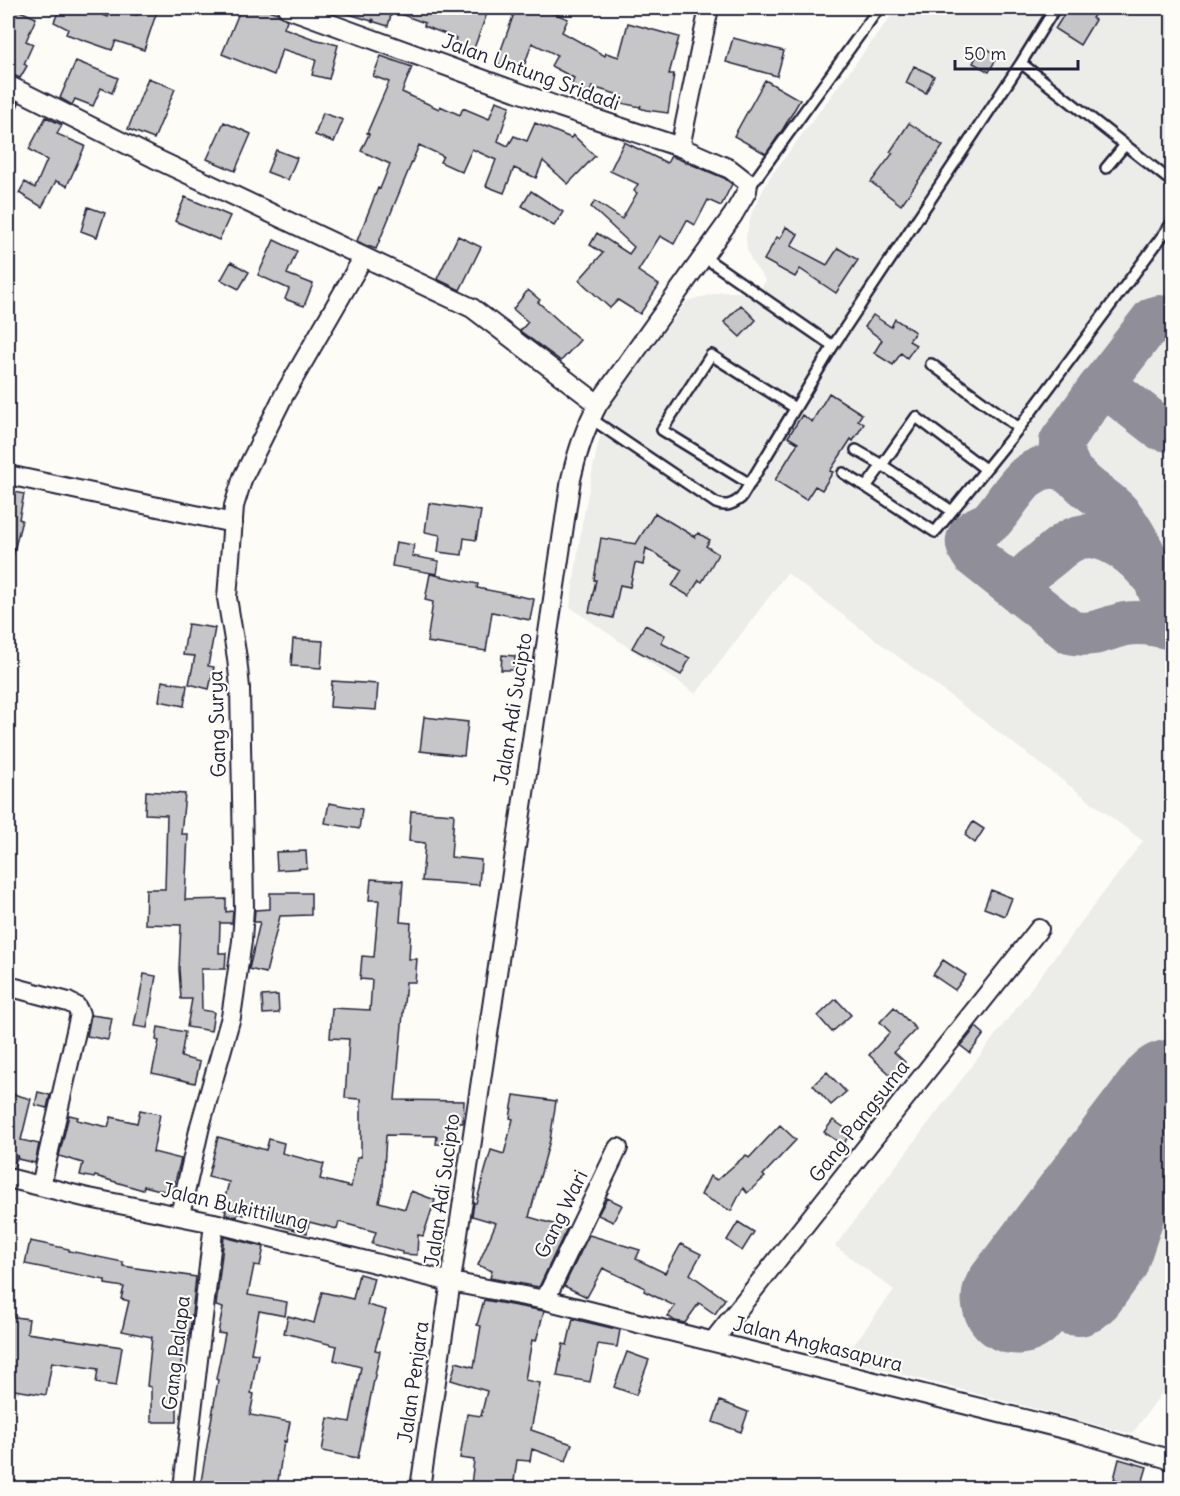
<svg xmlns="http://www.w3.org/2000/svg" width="1180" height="1496" font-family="Delius,sans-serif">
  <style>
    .built { fill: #ecece9 }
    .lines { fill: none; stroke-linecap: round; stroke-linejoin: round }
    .taxiway { stroke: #908f99; stroke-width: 44 }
    .runway { stroke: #908f99; stroke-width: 111 }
    .building { fill: #c6c6c8; stroke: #22223b; stroke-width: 1.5 }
    .lane-casing { stroke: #22223b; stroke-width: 14 }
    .street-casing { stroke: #22223b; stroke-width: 22 }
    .path { stroke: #22223b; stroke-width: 3; stroke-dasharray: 4.5 4.5; stroke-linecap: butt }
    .lane { stroke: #fdfcf7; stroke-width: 9 }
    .street { stroke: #fdfcf7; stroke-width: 18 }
    .labels { text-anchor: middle; stroke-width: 4.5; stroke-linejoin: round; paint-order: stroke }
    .street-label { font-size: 20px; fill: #22223b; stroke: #fdfcf7 }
  </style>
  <rect width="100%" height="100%" fill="#fdfcf7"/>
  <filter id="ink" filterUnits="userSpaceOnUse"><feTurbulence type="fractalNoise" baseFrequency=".0167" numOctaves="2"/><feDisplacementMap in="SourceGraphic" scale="12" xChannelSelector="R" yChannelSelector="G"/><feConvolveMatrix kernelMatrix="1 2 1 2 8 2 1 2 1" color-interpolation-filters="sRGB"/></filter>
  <g filter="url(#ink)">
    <path class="built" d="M897,8H1172V1379L1132,1434L843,1359L894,1290L835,1246L1143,841L787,573L696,694L570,607L582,524L598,444L609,405L687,301L721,292H739L755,296L766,281L752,262L747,249L746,237L752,212L761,194L770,177Z"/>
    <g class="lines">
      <path class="taxiway" d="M1098,390H1111L1160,428L1172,431
        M1072,475L1061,450V442L1098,390L1153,319L1160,317L1172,324
        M1027,598L1023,584C1025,574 1036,568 1044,561C1052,555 1061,546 1070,541C1097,526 1130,550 1147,570
        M1172,617L1168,612C1155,580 1143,544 1122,517C1113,505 1098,496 1087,487C1079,480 1071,471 1061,468C1026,459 1011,500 992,520C986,527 976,526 970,535C965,543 969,549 974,556L1070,632C1091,638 1106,628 1125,624C1142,621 1157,625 1172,628
        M1024,1290L1052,1308L1070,1313L1080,1314L1090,1310L1100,1301L1126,1265L1172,1127"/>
      <path class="runway" d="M1017,1299L1172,1095"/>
    </g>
    <path class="building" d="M8,8H13L36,18L26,41L33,44L24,64L27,66L20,78L8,73Z
      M60,8H85L108,17L111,8L137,15L139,8H158L144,50L116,41L112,50L66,34L68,29L54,22Z
      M241,8H262L277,13L287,20L284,28L314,39L338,45L329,79L312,75L316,60L282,49L274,75L222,54Z
      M340,8H489L473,51L454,44L456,38L424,26L425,23L392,11L388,26L339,11Z
      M516,8H535L551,13V12L568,19L562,32L605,56L606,53L619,57L628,23L679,37L669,74H674L668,113L646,110L640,108L641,105L640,107L621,103L623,96L592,87L589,94L571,88L574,78L551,66L557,55L532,43L521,75L519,73L496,64Z
      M1068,8H1099L1092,18L1095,20L1080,45L1055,29Z
      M733,38L784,51L777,76L726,62Z
      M982,46L998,55L989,72L973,63Z
      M381,56L412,67L402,92L439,109L440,106L460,115L463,108L489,119L496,101L510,106L498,141L508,146L514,136L527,141L535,123L571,138L573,135L595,156L568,184L543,161L536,178L514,168L504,193L486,186L496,160L472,149L462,172L440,162L443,156L419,145L376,249L365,245L357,241L378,188L380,189L390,164L361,151L369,134L367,133L389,82L373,76Z
      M76,61L118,78L112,93L101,88L93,106L75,99L72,105L60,98Z
      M914,66L934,76L926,93L906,83Z
      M148,78L175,89L154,139L128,129Z
      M765,80L800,100L783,129L766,154L734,136Z
      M8,97L19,103L8,126Z
      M323,113L343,120L334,142L315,135Z
      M46,117L62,125L57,134L85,146L67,186L56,181L42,207L19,193L25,182L35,188L47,160L29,149Z
      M224,122L251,134L235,171L207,159Z
      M909,123L943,146L901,205L871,182L893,153L890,152Z
      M624,142L667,163L671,156L676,158L724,178L732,184L721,206L708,200L695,225L687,220L674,244L660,236L638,271L659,285L640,314L618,300L610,308L579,280L603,253L590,245L597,233L629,254L634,247L591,207L595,201L622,219L637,193L634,191L638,184L610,171Z
      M276,150L297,158L288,180L267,172Z
      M531,191L563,212L554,226L522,206Z
      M185,197L230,216L219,240L175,221Z
      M88,207L105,213L97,237L81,231Z
      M786,227L798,234L791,246L827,265L838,248L858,260L836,293L800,269L795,277L764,260L777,237L780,239Z
      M458,236L481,247L460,290L437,279Z
      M274,240L297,251L287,274L313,284L304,306L285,299L289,289L258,275Z
      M231,262L249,272L239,289L221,280Z
      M528,290L540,300L538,302L580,340L561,361L520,331L528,322L513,309Z
      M741,305L756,320L740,337L724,322Z
      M873,315L891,327L895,319L915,332L909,341L916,345L907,358L901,353L893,365L874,353L882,340L865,327Z
      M829,393L862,414L858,420L864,424L853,441L851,439L830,471L833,472L822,490L815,486L806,500L775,480L798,443L788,437L802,415L812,422Z
      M10,491L24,494L19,519L22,520L12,559L8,558V502Z
      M429,503L481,511L476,540L464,538L462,555L438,552L440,535L425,532Z
      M655,513L695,537L698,533L710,540L706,546L718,554L702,582L699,580L689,596L672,586L682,570L646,548L643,565L635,563L630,587L620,585L613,618L589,612L596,580H594L601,538L636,544Z
      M396,542L414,545L412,556L439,561L437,574L392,566Z
      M430,574L478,584L477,588L534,599L530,620L492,612L486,651L427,642L433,602L425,600Z
      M188,624L215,628L208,666L214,667L209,689L189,684L195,656L183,655Z
      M645,625L665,635L661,643L690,658L681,675L632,648Z
      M293,639L323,641L321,668L291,666Z
      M502,655L515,656L514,670H501Z
      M162,681L187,685L184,706L159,701Z
      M332,681L378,684L376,710L330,707Z
      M424,717L468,722L464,756L420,751Z
      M146,791L185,794L181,834H188L185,900L226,899V912L233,911L232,923H220L219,953H226L225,969H201L202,1010L214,1012L211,1031L187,1027L192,999H181L179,969L181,925L145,924L146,889H165L167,815L145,814Z
      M329,803L362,809L359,829L325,823Z
      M411,811L454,814L451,857L481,860L479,885L422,881L425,843L409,841Z
      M973,822L984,829L975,843L965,835Z
      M306,851L307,868L277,870L276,852Z
      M371,879L403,881L400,922L411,923L409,959H417L415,982H406L395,1100L464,1101L463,1123H457L455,1145L436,1144L437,1136L386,1135L383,1186L379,1202L405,1209L411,1191L435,1200L423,1236L418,1235L417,1255L402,1254V1252L372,1244L376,1232L339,1222L337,1229L309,1222L307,1233L277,1225L280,1213L247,1205L244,1215L238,1213L237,1217L225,1214L226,1210L222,1209L229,1182L208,1177L218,1137L266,1150L269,1139L284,1143L282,1153L324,1164L320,1179L351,1187L357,1157H361V1099L345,1098L349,1039L330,1038L332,1008L370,1010L372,980L360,979L362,956L374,957L379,900H369Z
      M991,890L1012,898L1005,916L984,908Z
      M270,893H311V915L280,916L266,973L249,969L260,922H254L255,910L270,909Z
      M943,960L966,975L955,990L933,975Z
      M144,974L156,976L147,1028L134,1026Z
      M278,995L279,1013L263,1014L262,996Z
      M836,999L851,1015L832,1032L818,1016Z
      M894,1007L916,1029L894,1052L905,1062L892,1076L869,1055L890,1032L880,1022Z
      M91,1015L112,1018L108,1040L87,1036Z
      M158,1027L185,1032L181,1057L200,1062L195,1083L152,1073L159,1041L156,1040Z
      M976,1027L984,1034L970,1053L961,1046Z
      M827,1072L846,1092L831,1105L813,1085Z
      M38,1092L50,1095L47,1108L35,1105Z
      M13,1094L31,1099L21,1140L39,1144L35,1163L18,1159L17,1155L14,1168L8,1167V1114Z
      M514,1095L556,1101L550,1140L529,1217L567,1228L539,1287L490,1278L492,1271L478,1265L496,1223L472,1216L474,1203H476L491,1150L504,1154L513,1119L510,1118Z
      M140,1110L160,1114L153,1152L181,1159L172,1193L144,1186L143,1190L95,1176L94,1178L80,1175L83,1163L59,1156L69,1115L78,1117L77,1120L108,1127L111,1117L137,1123Z
      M833,1120L851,1132L843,1145L824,1132Z
      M780,1125L796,1140L763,1175L765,1177L747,1193L743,1188L731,1211L701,1195L710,1176L717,1180L746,1155L749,1158Z
      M607,1198L622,1205L613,1222L598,1215Z
      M738,1222L754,1232L742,1251L727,1240Z
      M589,1235L640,1250L636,1259L665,1273L681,1244L701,1254L690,1274L725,1299L715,1314L699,1303L685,1323L675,1321L668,1316L675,1306L644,1291L645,1288L603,1268L587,1297L564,1286Z
      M224,1237L264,1247L260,1266L254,1265L248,1295L287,1302L285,1316L259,1311L251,1353L258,1354L251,1393L254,1394L250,1415L290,1422L286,1442L284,1441L277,1488H200L218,1380L216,1379L225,1334L218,1333L223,1308L216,1306Z
      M30,1241L69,1249V1251L123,1262V1266L196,1277L190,1331L187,1344H183L177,1399V1422H151V1387L147,1386L152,1337L122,1331L129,1301L121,1299L124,1287L105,1284V1280L25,1264Z
      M359,1274L374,1278L367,1305L386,1310L375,1350L380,1351L358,1458L322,1451L328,1418L350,1422L361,1367L334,1360L337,1346L284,1333L288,1316L314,1323L322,1292L353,1299Z
      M484,1300L544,1311L536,1341L532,1340L525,1380L540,1383L531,1430L572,1444L566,1461L532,1449L530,1461L517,1460L513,1488H492L471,1485L474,1460L460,1458L467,1414L481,1416L487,1391L451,1380L456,1362L474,1367L481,1326L477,1325Z
      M8,1316L29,1319L27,1333L122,1347L116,1386L96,1383L98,1369L52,1362L46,1395L8,1389Z
      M573,1319L620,1330L617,1347L598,1344L590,1382L557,1376L563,1344L567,1345Z
      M627,1352L649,1360L636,1395L614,1387Z
      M720,1401L748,1412L741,1432L713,1422Z
      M1119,1459L1147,1467L1141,1487L1114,1479Z"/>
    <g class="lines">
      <g class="lane-casing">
        <path id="lane" d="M1021,63L1172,182
          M1106,168L1125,145
          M749,188L879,8
          M833,346L1021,63L1055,8
          M931,364L1019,428L1172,223
          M590,418L716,503C726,507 732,505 741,498L833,346L704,257
          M856,450L882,465L866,487
          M843,473L866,487L935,532L1019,428
          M750,484L662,430L711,355L795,408
          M952,511L882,465L916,417L985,469"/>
      </g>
      <g class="street-casing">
        <path id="street" d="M287,8L559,107L680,147L730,169L748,183L747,191L733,215L598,404C585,428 577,453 571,479L420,1488
          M8,85L154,158L472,308L598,404
          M680,147L709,8
          M8,475L233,523
          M8,986L68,1002L76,1006L80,1014L41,1186
          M8,1178L84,1197L214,1223L451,1282L545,1300L1080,1433L1172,1460
          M180,1215L200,1126L231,1017L242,941L244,908L240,688L237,658L227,598L234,506L243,477L284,395L363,258
          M545,1300L618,1148
          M713,1341L1039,929
          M183,1488L214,1223"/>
      </g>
      <path class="path" d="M372,23L377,8"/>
      <use href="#lane" class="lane"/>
      <use href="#street" class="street"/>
    </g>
  </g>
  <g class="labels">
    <g class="street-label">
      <text transform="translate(531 72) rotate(20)" y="7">Jalan Untung Sridadi</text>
      <text transform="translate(513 709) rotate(-81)" y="7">Jalan Adi Sucipto</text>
      <text transform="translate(217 724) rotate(-92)" y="7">Gang Surya</text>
      <text transform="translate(859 1121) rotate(-52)" y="7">Gang Pangsuma</text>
      <text transform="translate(442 1190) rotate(-82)" y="7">Jalan Adi Sucipto</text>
      <text transform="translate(235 1206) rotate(13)" y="7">Jalan Bukittilung</text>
      <text transform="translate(561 1214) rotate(-64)" y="7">Gang Wari</text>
      <text transform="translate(818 1344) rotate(14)" y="7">Jalan Angkasapura</text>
      <text transform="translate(176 1353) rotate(-83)" y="7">Gang Palapa</text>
      <text transform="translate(413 1382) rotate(-82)" y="7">Jalan Penjara</text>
    </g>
  </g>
  <rect width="1180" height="1496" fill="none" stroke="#fdfcf7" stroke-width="30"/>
  <rect x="15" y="15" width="1150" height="1466" fill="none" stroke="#22223b" stroke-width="2" filter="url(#ink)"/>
  <path d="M955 60v9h123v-9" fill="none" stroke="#22223b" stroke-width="3"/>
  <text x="964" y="60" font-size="18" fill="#22223b" stroke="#fdfcf7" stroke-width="4.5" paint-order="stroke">50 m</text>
</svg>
